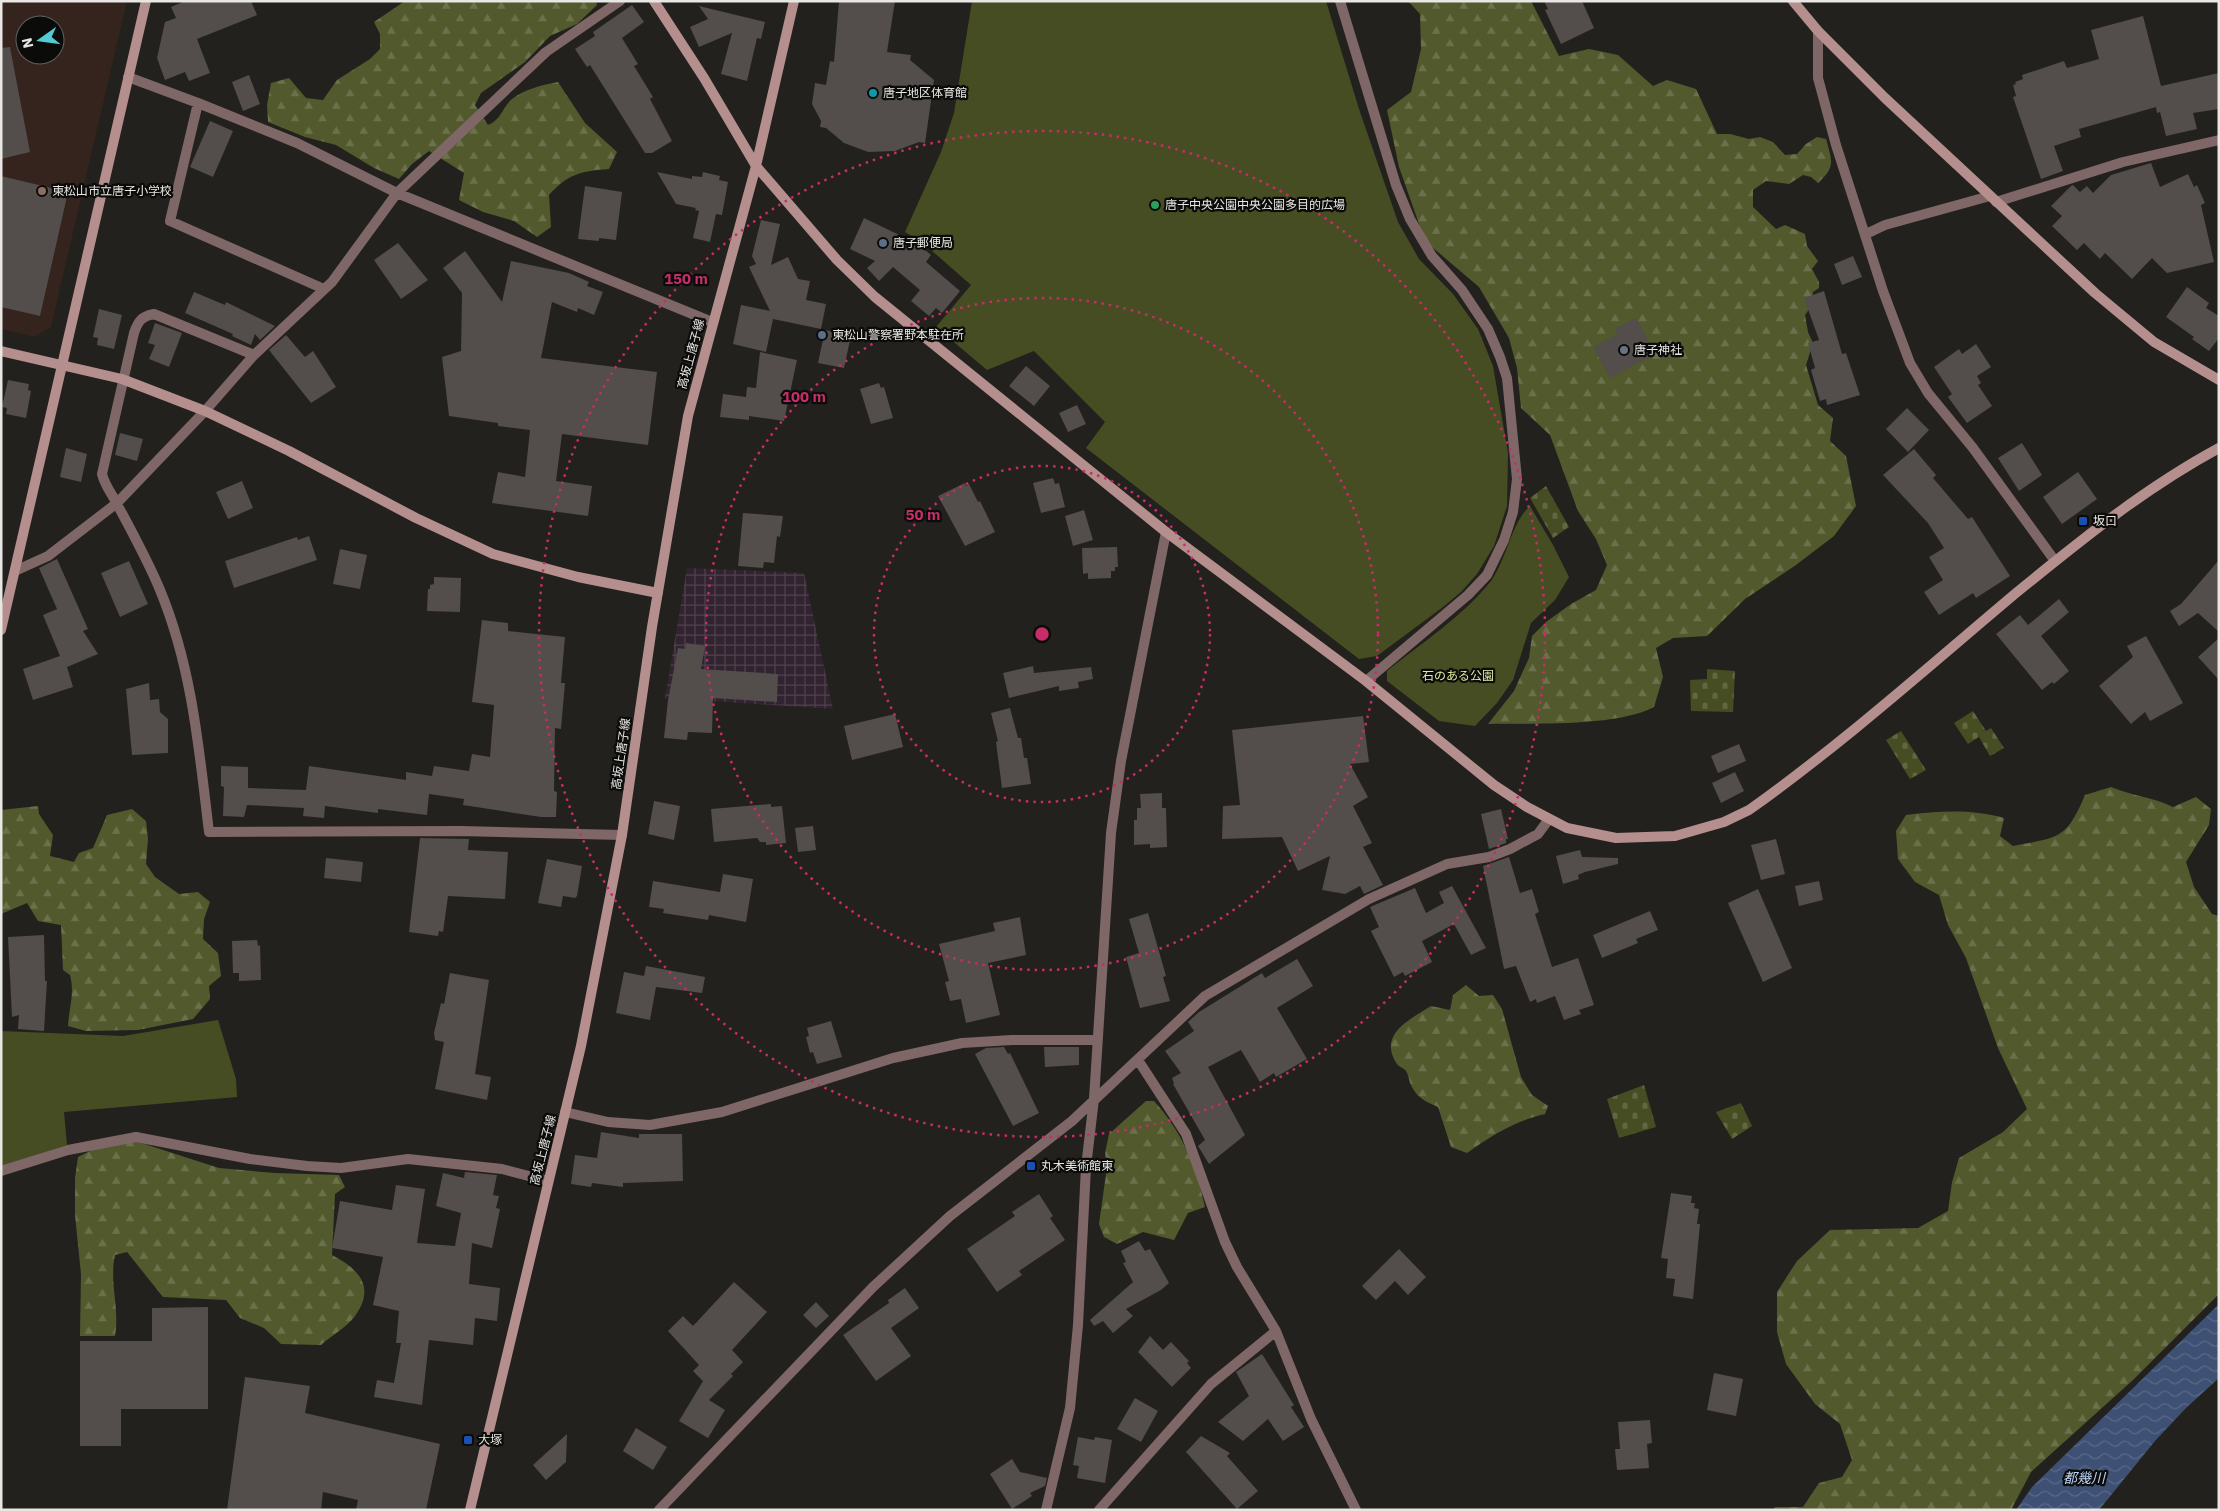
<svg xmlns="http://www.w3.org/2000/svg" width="2220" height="1511" font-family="'IBM Plex Sans','Noto Sans JP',sans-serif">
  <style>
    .industrial { fill: url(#industrial-grid) }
    .education { fill: #35231d; fill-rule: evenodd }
    .forest { fill: url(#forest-firs) }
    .cemetery { fill: url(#cemetery-stones) }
    .green { fill: #474d22 }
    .water { fill: url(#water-waves) }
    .building { fill: #534d4c }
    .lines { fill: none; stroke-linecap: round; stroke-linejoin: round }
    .street { stroke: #7e6766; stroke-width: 10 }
    .secondary { stroke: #b48f8d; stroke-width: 10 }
    .ring { fill: none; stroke: #c62d69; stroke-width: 2.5; stroke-dasharray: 2.5 5 }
    .culture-dot { fill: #0f9aa8; stroke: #0b0b09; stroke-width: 2 }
    .education-dot { fill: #8d6e63; stroke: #0b0b09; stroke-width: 2 }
    .leisure-dot { fill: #2e9e5b; stroke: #0b0b09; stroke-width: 2 }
    .service-dot { fill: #5c6f8a; stroke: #0b0b09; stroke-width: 2 }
    .worship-dot { fill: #6b7280; stroke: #0b0b09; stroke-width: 2 }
    .transit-dot { fill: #1a4fb4; stroke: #0b0b09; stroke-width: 2 }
    .labels { text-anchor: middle; stroke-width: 4.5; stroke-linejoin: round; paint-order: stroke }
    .poi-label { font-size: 12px; fill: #e8e7e4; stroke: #0b0b09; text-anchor: start }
    .street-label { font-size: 12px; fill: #e8e7e4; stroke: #0b0b09 }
    .park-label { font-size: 12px; fill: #deeba2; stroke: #0b0b09 }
    .water-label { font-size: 14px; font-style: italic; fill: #bed2f8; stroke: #0b0b09 }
    .centre { fill: #c62d69; stroke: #0b0b09; stroke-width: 2.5 }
    .ring-label { font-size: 15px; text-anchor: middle; font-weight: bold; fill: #c62d69; stroke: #0b0b09; stroke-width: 4.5; stroke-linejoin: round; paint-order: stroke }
  </style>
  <defs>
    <pattern id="industrial-grid" width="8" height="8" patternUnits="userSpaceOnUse" patternTransform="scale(1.25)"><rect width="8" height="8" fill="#31232f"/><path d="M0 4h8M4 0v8" fill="none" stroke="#4f434d"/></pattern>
    <pattern id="forest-firs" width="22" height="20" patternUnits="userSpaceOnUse" patternTransform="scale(1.25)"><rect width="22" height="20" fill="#52592d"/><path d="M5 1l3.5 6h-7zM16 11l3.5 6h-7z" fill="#6b714b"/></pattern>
    <pattern id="cemetery-stones" width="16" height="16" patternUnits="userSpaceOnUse" patternTransform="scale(1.25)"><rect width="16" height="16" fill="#474d22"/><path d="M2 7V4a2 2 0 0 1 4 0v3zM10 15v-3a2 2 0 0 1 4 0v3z" fill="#626742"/></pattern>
    <pattern id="water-waves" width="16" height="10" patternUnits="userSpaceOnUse" patternTransform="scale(1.25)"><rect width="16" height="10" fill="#3e5074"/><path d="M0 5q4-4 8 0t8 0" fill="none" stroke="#5a6988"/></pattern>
  </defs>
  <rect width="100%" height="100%" fill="#22211d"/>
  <path class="industrial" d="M687,568L804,573L833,709L665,698Z"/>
  <path class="education" d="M1,1H127L51,327L35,337L1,329ZM25,25H55V55H25Z"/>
  <path class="forest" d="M405,1H596L597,5L577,24L550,36L525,62L481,93L475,105L488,125C501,120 502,108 512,99C525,89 542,85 558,82L585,123L617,152L609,169C581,171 568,174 549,195L551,227L537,237L514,221L483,212L459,200L464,173L429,151L412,164L399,179L374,168L336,145L305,137L268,122L267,105L271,83L289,78L306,98L323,100L337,80L370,59L380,49V34L374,22Z
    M1408,1H1531L1559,56L1589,49L1618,55L1653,86L1667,80L1696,89L1717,134H1730L1749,139L1760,137L1773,142L1785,155L1797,154L1806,144L1817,137L1826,139C1832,161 1836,167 1818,183L1811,177L1803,175L1789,184L1766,181L1753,190V207L1776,229L1785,225L1805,234L1807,246L1818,261L1812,269L1819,282V288L1813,292L1812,305L1805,315L1808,332L1813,343L1806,365L1818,405L1833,418L1830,441L1846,456L1856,506L1834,536L1796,565L1745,599L1707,636L1673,638L1656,648L1663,677L1654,707C1616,727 1533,723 1488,724L1514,691L1529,658L1532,636L1546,622L1571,604L1596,590L1607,565L1596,539L1578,511L1550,435L1521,408L1517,368L1509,338L1479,287L1425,241L1399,167L1387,110L1411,92L1421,49L1420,14Z
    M2111,787C2132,796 2154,797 2173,807L2196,797L2211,809L2209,825L2186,862L2194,887L2212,914L2219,916V1294L2133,1380L2031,1472L2011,1510H1773L1775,1507H1803L1819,1483L1842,1477L1852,1460L1840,1424L1815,1404L1786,1364L1777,1332V1292L1797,1261L1830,1230L1918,1228L1948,1211L1952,1182L1959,1158L2003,1132L2027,1109L1998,1048L1966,958L1948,925L1939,895L1915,882L1898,859L1896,831L1906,815C1939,811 1971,809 2004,818L2000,836L2013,846C2059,837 2066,840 2085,795Z
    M38,806L39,814L53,835L50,856L74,862L79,853L93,848L107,815L132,809L146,821L148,839L146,864L155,877L179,894L198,892L210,902L204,919L203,939L218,953L221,976L209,986L210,999L193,1019L138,1030L86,1031L68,1026C69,1007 75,994 70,975L63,970L61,925L38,921L27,903L1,914V810Z
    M1466,985L1479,996L1493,995L1502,1009L1521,1077L1532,1095L1548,1106L1545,1114C1515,1121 1492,1135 1467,1153L1451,1147L1438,1107C1424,1101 1416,1097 1410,1083C1409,1079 1408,1074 1406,1071C1404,1068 1399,1067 1397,1064C1377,1034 1411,1019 1431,1006L1450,1010L1453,995Z
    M1146,1101H1154C1183,1133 1196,1166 1205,1207L1188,1213L1174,1240L1143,1232L1117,1244L1104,1237L1099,1224L1107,1167L1105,1153L1109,1134Z
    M132,1140L219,1168L275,1173L339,1175L345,1187L335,1194L332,1255C359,1269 376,1287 355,1316C347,1327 331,1336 321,1345L281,1344L264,1328L240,1318L226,1300L163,1297L127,1252L115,1255C109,1284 120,1308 115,1336H80L81,1274L75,1215V1178L78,1157L94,1149Z"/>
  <path class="cemetery" d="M1546,486L1569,527L1553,538L1530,498Z
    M1707,669L1735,671L1733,712L1691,711L1690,680L1707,679Z
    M1973,711L1986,731L1991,728L2004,748L1990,756L1979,737L1968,744L1954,723Z
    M1901,731L1926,770L1910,779L1886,740Z
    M1644,1085L1656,1127L1619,1138L1607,1099Z
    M1741,1103L1752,1126L1732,1139L1716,1112Z"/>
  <path class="green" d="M972,1H1326L1359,109L1398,222L1419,259L1453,294L1478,329L1493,366L1508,453L1507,506L1494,546L1477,574L1461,592L1443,607L1377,656L1359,659L1086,448L1105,422L1034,351L987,370L936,327L971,285L923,243L905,232L941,152L954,113Z
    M1530,506L1553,545L1569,577L1555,600L1531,623L1513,680L1497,703L1475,726L1439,721L1387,681V671C1422,643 1463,616 1491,581C1507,559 1511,523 1530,506Z
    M218,1020L236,1079L237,1097L64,1112L67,1145L2,1166L1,1031L123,1036Z"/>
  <path class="water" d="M2219,1304V1378L2186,1408L2155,1441L2099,1510H2016L2032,1487Z"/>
  <path class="building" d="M185,1H251L257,15L197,39L210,73L189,81L185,72L165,80L157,58L165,22L176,18L171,7Z
    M839,1H895L887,52L911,55L910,60L934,80L925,143L919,142L895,151L868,152L844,143L826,128L820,127L821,121L812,104L815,83L826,85L830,61L834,62Z
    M1544,1H1582L1594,28L1561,44L1545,10L1548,9Z
    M632,5L644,22L622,38L638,64L634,66L653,97L650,99L672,141L652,153H645L590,65L587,67L575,49L595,36L593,32Z
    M699,6L765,22L761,39L757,38L747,81L721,74L732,33L699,47L690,27L708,19Z
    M2143,16L2161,86L2219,73V109L2193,113L2197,129L2166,136L2160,112L2157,113L2156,107L2079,129L2081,137L2054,146L2063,171L2041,179L2013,97L2016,96L2013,85L2016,84L2015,82L2023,79L2022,75L2064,61L2067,68L2099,59L2091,30Z
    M10,47L30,152L1,159V48Z
    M249,75L260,104L243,111L232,82Z
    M210,121L233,131L213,177L190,167Z
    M2151,163L2160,187L2188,174L2194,187L2197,185L2205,203L2201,205L2214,262L2167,273L2152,258L2132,279L2105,253L2100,259L2084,243L2077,250L2052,226L2062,216L2051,206L2071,186L2073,185L2080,192L2087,186L2093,193L2111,175Z
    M657,172L692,179V176L702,177L703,172L720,176L719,180L728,182L722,215L716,214L710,242L693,238L699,211L695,210L696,208L676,204Z
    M1,176L68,192L40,316L1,307Z
    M585,186L622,192L616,240L599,238V241L578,239Z
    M864,218L918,244L931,255L926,262L960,291L942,313L936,308L929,316L911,301L920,290L893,267L879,281L867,268L875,261L850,249Z
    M761,220L780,224L771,265L788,257L798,279L810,281L806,300L826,304L821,329L773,319L766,352L733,344L741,305L770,311L749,267L756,264L752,256Z
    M398,243L428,280L401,299L374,260Z
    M465,251L502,302L511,261L569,273L589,282L587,286L603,292L594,315L578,308L577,312L552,302L541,358L657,372L648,445L562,434L556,481L592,486L588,516L492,503L498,472L525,477L530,430L498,426V423L449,416L442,357L461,351L462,293L443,268Z
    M1853,256L1862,277L1842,285L1834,264Z
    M2187,287L2209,303L2206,308L2219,316V338L2209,351L2192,339L2194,337L2166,317Z
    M1824,291L1842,354L1846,353L1860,395L1827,405L1826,399L1820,401L1811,370L1815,368L1808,343L1819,340L1804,298Z
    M194,292L225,305L226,302L275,326L260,340L255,334L251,345L232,336L233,334L185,313Z
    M99,309L122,315L114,349L97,345L98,338L93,337Z
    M1636,318L1655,354L1610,378L1593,347L1618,334L1615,329Z
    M155,323L182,333L169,367L149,359L155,345L148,343Z
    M825,330L851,336L844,368L818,363Z
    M286,335L305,357L313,351L336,387L311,403L269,350Z
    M1976,344L1991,367L1977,376L1981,383L1978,385L1992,406L1967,423L1948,397L1952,394L1934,367L1959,349L1962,354Z
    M760,352L797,360L784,421L749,416V420L720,417L723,394L746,397L747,387L756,388Z
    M1026,366L1050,386L1034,406L1009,386Z
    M8,380L29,384L28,390L31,391L26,418L6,414L7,408L2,407Z
    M879,383L881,388L884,387L893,418L871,424L860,389Z
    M1077,405L1086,424L1068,432L1059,413Z
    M1907,408L1929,430L1908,452L1886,429Z
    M120,433L143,439L137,461L115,455Z
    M2022,443L2042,475L2019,491L1998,458Z
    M66,448L87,454L81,482L60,477Z
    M1914,449L1936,475L1933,478L1968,519L1972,517L2010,576L1976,598L1973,593L1939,615L1924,592L1943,580L1929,557L1944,548L1928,523L1883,475Z
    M2078,472L2097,499L2062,524L2043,497Z
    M1053,478L1055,484L1059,483L1065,507L1041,513L1033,483Z
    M242,481L253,508L228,519L216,492Z
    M965,483L966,486L969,484L978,502L980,501L995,532L965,546L938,496Z
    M1084,510L1093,540L1073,546L1065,516Z
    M743,513L783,516L780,537L777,536L774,563L764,562L763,568L738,566Z
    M309,536L317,560L234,588L225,561L297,537L298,540Z
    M1117,547L1118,567H1115V571H1111V578L1088,579V573L1083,574L1082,548Z
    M340,549L367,555L360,589L333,584Z
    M57,559L88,629L83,631L98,654L67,667L73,687L33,700L23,669L60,656L43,615L57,609L39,568Z
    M2219,560V632L2198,613L2179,626L2170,611L2181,604Z
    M129,561L148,604L120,617L101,573Z
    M434,577L461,578L460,612L427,611L428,589H430V585L434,584Z
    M2059,599L2069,612L2041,636L2069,671L2054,684L2052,682L2042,690L1996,634L2020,615L2028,625Z
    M482,620L508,623V631L565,637L561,683H565L561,729L555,728L554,791L557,792L556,817H541L463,805L464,799L429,794L427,815L378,809V813L325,806L324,818L303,816L304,808L247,805L244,817L223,816L224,787L221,786V766L248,767V788L306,790L309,766L406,780V772L432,776L434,766L469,771L472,754L490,757L494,705L472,702Z
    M2146,636L2183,703L2150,721L2145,712L2131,724L2099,686L2133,657L2127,646Z
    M2219,638V680L2198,657Z
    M686,643L705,646L701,669L778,674L777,702L713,698L712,733L688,732L687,740L664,738L668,700L678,648L685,649Z
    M1033,666L1034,673L1091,667L1093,679L1078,682L1079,688L1059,691V686L1009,698L1003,673Z
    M149,683L150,700L159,699L160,712L168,719V753L132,755L126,689Z
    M1010,708L1018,738H1021L1024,758H1027L1031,784L1002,788L996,742L998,741L991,713Z
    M895,714L903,747L852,760L844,726Z
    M1363,716L1369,762L1350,764L1368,797L1353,806L1372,843L1363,847L1383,885L1364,894L1360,886L1345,894L1322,890L1330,856L1298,871L1282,837L1222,839L1223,806L1240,805L1232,730Z
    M1739,744L1746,761L1718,773L1711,756Z
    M1735,772L1744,791L1721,803L1712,783Z
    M1162,793V808H1166L1167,847L1150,848V844L1134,845V820H1137V808H1141L1140,794Z
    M654,801L680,806L674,840L648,834Z
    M771,804V807L782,806L786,843L766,845V842H760L757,838L714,842L711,809Z
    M1501,809L1508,839H1506V843L1489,849L1481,814Z
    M813,826L816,850L798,852L795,828Z
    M420,838L469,839L468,850L508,852L505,899L448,896L443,932L439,931L438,936L409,932Z
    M1776,839L1785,874L1761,880L1751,845Z
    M1580,850L1582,857L1618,858V864L1585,872L1578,875L1579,879L1563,884L1556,856Z
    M1509,857L1520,893L1532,889L1539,912L1535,914L1552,967L1578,958L1594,1005L1579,1010L1581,1014L1564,1020L1555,996L1537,1003L1536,999L1530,1002L1516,966L1504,969L1483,866Z
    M326,858L363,862L361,882L324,878Z
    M547,859L582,866L577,896L575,898L563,896L561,907L538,903Z
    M723,874L753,879L746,922L709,915L708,920L663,913L664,909L649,907L653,881L720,892Z
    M1819,881L1823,900L1799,906L1795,886Z
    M1452,886L1486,948L1471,955L1454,924L1422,941L1432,962L1405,976L1403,972L1394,977L1371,931L1379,927L1370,907L1415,888L1426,913L1444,903L1439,892Z
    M1758,889L1792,968L1763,982L1728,903Z
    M1650,911L1658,930L1636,939L1638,943L1602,958L1593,935Z
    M1148,913L1166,976L1163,977L1170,1001L1140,1008L1126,957L1139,953L1129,919Z
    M1020,917L1026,955L988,963L1000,1015L966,1023L961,999L950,1001L945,982L949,981L939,944L995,931L993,923Z
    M44,935L45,981H47L44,1031L18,1029L19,1015L12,1017L8,937Z
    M257,940L258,946L260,945L261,980L239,981V973H233L232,941Z
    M1297,959L1313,986L1277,1008L1307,1059L1276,1077L1274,1073L1260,1082L1241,1050L1208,1067L1245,1135L1209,1164L1198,1146L1205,1140L1173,1084L1174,1083L1172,1078L1181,1073L1165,1051L1194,1031L1188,1022L1199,1012L1262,973L1265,978Z
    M646,966L705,977L702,993L656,987L650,1020L616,1013L624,972L644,976Z
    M450,973L489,980L475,1074L491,1077L487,1100L435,1089L444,1042L435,1040L434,1033L441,1003L444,1004Z
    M831,1021L842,1057L817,1064L813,1052L810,1053L806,1037L809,1036L807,1028Z
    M1004,1047L1008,1054L1010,1053L1039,1113L1013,1126L975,1054L986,1048Z
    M1044,1047H1079V1065L1045,1067Z
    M601,1132L639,1138V1134H682L683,1181L623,1183V1187L592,1183L591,1187L571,1184L575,1155L597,1158Z
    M465,1172L497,1175L493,1195L499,1196L496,1208L500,1209L492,1248L472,1243L469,1284L500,1288L497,1321L475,1318L473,1345L429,1340L422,1405L374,1397L377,1380L394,1383L401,1343H396L399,1311L373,1305L383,1257L332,1248L340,1201L392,1210L396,1185L425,1189L417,1243L455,1246L461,1213L436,1206L443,1173L464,1178Z
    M1671,1193L1692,1196L1691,1203H1695L1694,1208L1699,1209L1697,1224H1700L1693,1299L1673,1296L1675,1279L1666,1278L1668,1259L1661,1258Z
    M1039,1194L1053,1216L1050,1218L1065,1240L1019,1271L1022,1275L997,1292L967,1249L1015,1216L1012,1212Z
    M1139,1241L1145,1251L1150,1249L1169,1283L1161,1290L1126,1309L1133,1316L1113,1333L1103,1321L1094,1326L1090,1320L1133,1282L1123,1263L1126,1262L1121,1251Z
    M1399,1249L1426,1277L1408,1295L1395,1281L1376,1300L1362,1286Z
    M734,1282L767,1312L732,1350L743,1362L731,1374L733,1376L709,1400L725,1410L708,1438L679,1421L703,1381L693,1371L699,1365L668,1331L683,1316L693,1326Z
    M905,1288L919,1308L891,1328L911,1356L876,1381L843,1335L889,1303L888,1300Z
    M816,1302L829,1316L816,1328L803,1315Z
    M208,1307V1409H121V1446H80V1341H152V1308Z
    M1150,1336L1163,1350L1171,1342L1189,1361L1187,1363L1191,1368L1172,1387L1138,1352Z
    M1262,1354L1294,1405L1291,1407L1304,1427L1283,1441L1268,1419L1243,1441L1218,1422L1249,1396L1236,1372Z
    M1714,1373L1743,1379L1736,1416L1707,1410Z
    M245,1377L310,1386L305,1413L440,1444L426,1510H356L358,1500L323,1492L321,1510H227Z
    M1135,1398L1158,1411L1141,1442L1117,1429Z
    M1650,1420L1652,1443L1647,1444L1649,1468L1617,1470L1615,1449H1620L1618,1422Z
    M636,1428L667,1447L653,1470L623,1451Z
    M567,1434L566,1462L546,1480L533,1465Z
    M1201,1436L1230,1453L1227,1456L1258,1491L1237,1509L1186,1452Z
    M1078,1437L1094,1440L1095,1437L1112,1440L1105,1483L1077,1478L1079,1466L1073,1465Z
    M1012,1459L1020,1472L1047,1478L1045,1486L1030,1493L1032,1496L1012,1509L990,1474Z"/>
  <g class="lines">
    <path class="street" d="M1340,1L1396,185L1410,219L1432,256L1462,290L1488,329L1500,357L1507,378L1517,479L1513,512L1504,540L1487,575L1468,595L1366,681
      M1818,31V78L1836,145L1883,291L1910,363L1928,393L1973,448L2055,561
      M128,77L198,103L297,143L397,193L712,322
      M198,103L170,221L324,289
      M1996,202L2123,162L2219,140
      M1866,234L1885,225L1990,196
      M254,355L154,314C142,316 138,321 134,333L102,474C105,486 112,494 117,504C132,532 148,561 160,590C192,667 199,749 209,832L460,831L622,835
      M15,571L48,556L117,503L205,411L254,355L332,282L397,193L546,52L620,1
      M565,1112L608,1122L650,1125L722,1112L893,1058L962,1043L1012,1040H1096
      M1,1171L68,1150L136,1137L250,1159L307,1166L341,1168L408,1159L502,1169L548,1181
      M1276,1331L1311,1419L1356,1510
      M659,1510L873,1287L950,1216L1072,1121L1205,996L1369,899L1447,864L1489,857L1510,849L1538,834L1549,819
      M1046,1510L1070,1408L1078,1325L1086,1167L1094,1099L1111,833L1121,761L1166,532
      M1099,1510L1211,1384L1276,1331L1237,1267L1225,1242L1186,1134L1138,1060"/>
    <path class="secondary" d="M654,1L704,78L756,166L837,260L875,297L1166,532L1366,681L1494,785L1527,807L1567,828L1616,838L1675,836L1724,822L1749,810C1842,744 1928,667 2016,593C2081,540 2145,488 2219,448
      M1793,1L1818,31L1885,98L2095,293L2154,342L2219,380
      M1,351L122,379L205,411L289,451L416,518L493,554L578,577L658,593
      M1,630L146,1
      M470,1510L581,1046L622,835L652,627L688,416L756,166L794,1"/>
  </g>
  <g class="ring">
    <circle cx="1042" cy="634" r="168"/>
    <circle cx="1042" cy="634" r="336"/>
    <circle cx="1042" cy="634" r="503"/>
  </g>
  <circle class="culture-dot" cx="873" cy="93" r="5"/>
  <circle class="education-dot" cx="42" cy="191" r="5"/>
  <circle class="leisure-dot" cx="1155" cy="205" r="5"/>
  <g class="service-dot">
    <circle cx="883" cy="243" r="5"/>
    <circle cx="822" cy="335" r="5"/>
  </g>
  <circle class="worship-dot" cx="1624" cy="350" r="5"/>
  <g class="transit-dot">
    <rect x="2078" y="516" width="10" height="10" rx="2.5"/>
    <rect x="1026" y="1161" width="10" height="10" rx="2.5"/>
    <rect x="463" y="1435" width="10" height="10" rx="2.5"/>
  </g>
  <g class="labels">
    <g class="poi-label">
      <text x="883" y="97">唐子地区体育館</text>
      <text x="52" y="195">東松山市立唐子小学校</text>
      <text x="1165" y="209">唐子中央公園中央公園多目的広場</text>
      <text x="893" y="247">唐子郵便局</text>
      <text x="832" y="339">東松山警察署野本駐在所</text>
      <text x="1634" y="354">唐子神社</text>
      <text x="2093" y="525">坂口</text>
      <text x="1041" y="1170">丸木美術館東</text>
      <text x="478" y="1444">大塚</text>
    </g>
    <g class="street-label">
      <text transform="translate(691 354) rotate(-75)" y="4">高坂上唐子線</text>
      <text transform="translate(621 754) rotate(-82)" y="4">高坂上唐子線</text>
      <text transform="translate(543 1150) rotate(-76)" y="4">高坂上唐子線</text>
    </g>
    <g class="park-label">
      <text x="1458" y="680">石のある公園</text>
    </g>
    <g class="water-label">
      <text x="2084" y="1483">都幾川</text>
    </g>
  </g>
  <circle cx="1042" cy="634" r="8" class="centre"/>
  <g class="ring-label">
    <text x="686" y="284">150 m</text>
    <text x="804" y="402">100 m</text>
    <text x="923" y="520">50 m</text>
  </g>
  <rect width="2220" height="1511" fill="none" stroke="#e8e7e4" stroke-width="5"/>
  <g transform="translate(40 40) rotate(256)"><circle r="24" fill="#0b0b09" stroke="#636361"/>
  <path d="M0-4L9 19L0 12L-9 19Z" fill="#51ccd3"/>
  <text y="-8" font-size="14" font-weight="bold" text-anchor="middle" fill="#e8e7e4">N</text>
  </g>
</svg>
